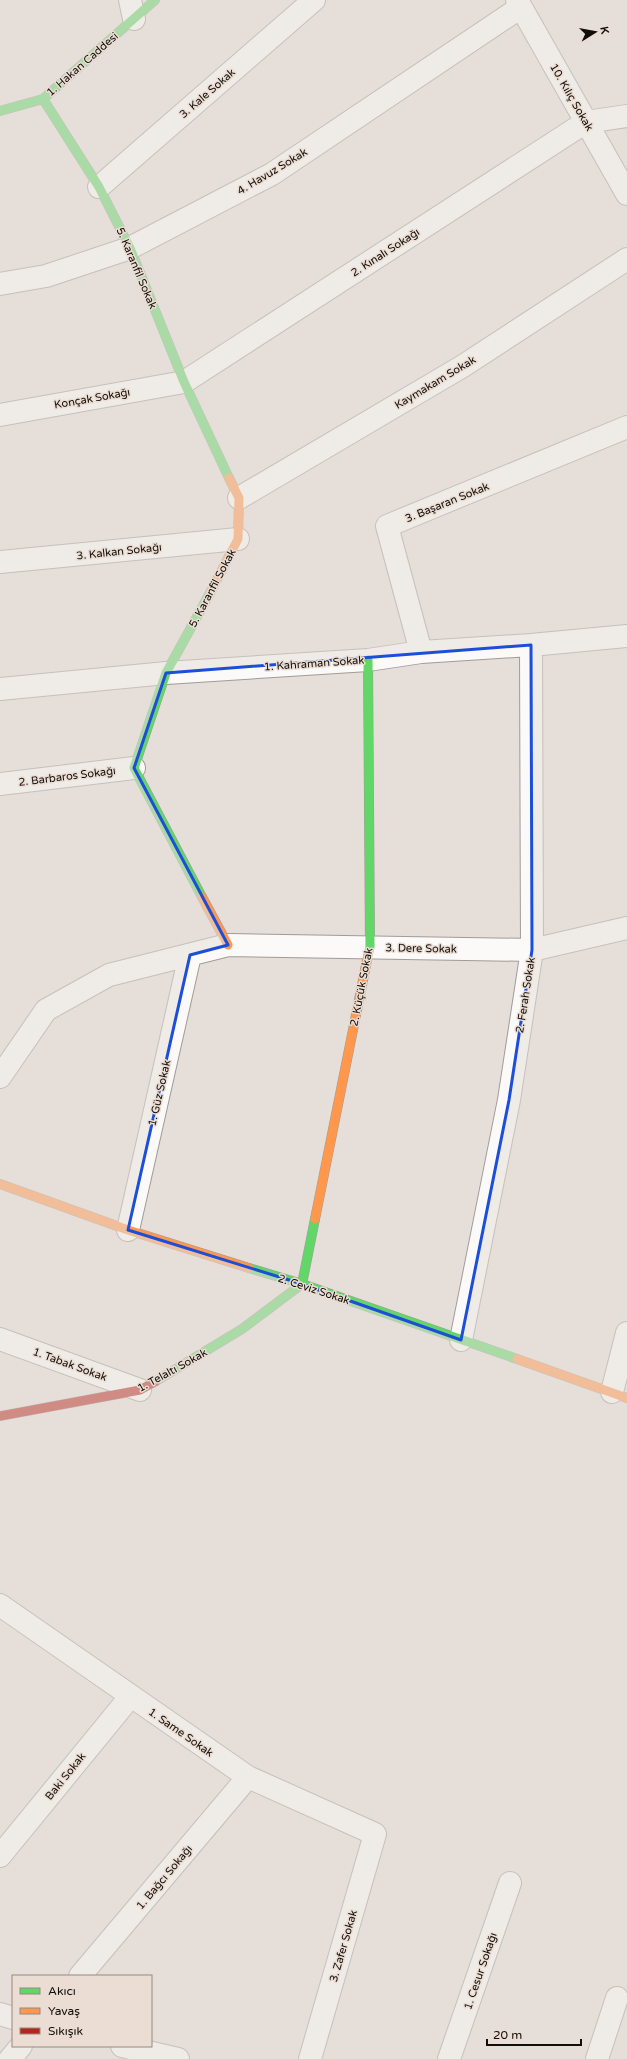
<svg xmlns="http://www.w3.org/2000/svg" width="627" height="2059" font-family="'Varela Round',sans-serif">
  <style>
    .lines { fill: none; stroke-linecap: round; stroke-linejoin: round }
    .street-casing { stroke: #a19b98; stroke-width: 24 }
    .fast-casing { stroke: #a19b98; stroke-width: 10 }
    .slow-casing { stroke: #a19b98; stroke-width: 10 }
    .jam-casing { stroke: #a19b98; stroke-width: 10 }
    .street { stroke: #fbfaf9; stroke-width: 22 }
    .fast { stroke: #63d668; stroke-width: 9 }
    .slow { stroke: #ff974d; stroke-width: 9 }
    .jam { stroke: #b3261e; stroke-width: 9 }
    .marked { fill: none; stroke: #1d4ed8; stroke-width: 3; stroke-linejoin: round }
    .labels { text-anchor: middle; stroke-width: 3; stroke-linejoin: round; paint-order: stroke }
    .street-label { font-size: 11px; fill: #110d09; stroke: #ebddd3 }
  </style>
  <rect width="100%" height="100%" fill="#e5ded9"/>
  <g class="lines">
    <g class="street-casing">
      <path id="street" d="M130,0L134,19
        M517,0L627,194
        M99,187L314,0
        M0,284L46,276L130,248L272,174L521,7
        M0,415L184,382L586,122L627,116
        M239,498L463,366L627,259
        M0,562L238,539
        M421,652L387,526L627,427
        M0,689L166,673L368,660L421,652L531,645L627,636
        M0,784L134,768
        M0,1077L46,1010L109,975L228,945L532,950L627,928
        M128,1230L190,955
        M0,1339L140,1390
        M461,1340L509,1100L532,950L531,645
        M612,1392L627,1333
        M0,1605L248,1777L375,1834L310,2059
        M0,1856L130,1697
        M80,1976L248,1777
        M0,2014L13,2018
        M122,2046L178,2059
        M10,2059L21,2046
        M449,2059L510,1883
        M597,2059L617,1998"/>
    </g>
    <g class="fast-casing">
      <path id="fast" d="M43,99L99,187L130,248L184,382L229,478
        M0,111L43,99L155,0
        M368,660L370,947L368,955
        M202,897L134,768L166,673L210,593
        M249,1268L302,1284L517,1359
        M156,1381L242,1329L302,1284L315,1219"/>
    </g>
    <g class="slow-casing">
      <path id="slow" d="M210,593L238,539L239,498L229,478
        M202,897L228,945
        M0,1184L128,1230L249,1268
        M315,1219L368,955
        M517,1359L627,1398"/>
    </g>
    <g class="jam-casing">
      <path id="jam" d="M0,1416L140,1390L156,1381"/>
    </g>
    <use href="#street" class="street"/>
    <use href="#fast" class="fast"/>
    <use href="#slow" class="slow"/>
    <use href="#jam" class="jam"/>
  </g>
  <path d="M0 0H627V2059H0ZM531,645L532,950L509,1100L461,1340L302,1284L128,1230L190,955L228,945L134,768L166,673Z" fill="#e5ded9" fill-opacity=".55" fill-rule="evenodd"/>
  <path class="marked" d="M531,645L532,950L509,1100L461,1340L302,1284L128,1230L190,955L228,945L134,768L166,673Z"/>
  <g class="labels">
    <g class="street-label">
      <text transform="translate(82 64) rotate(-41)" y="4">1. Hakan Caddesi</text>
      <text transform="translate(207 93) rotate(-41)" y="4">3. Kale Sokak</text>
      <text transform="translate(572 97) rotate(60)" y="4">10. Kılıç Sokak</text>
      <text transform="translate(272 171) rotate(-31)" y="4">4. Havuz Sokak</text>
      <text transform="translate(385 252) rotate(-33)" y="4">2. Kınalı Sokağı</text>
      <text transform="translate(137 268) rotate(67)" y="4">5. Karanfil Sokak</text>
      <text transform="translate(435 382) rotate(-31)" y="4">Kaymakam Sokak</text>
      <text transform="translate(92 398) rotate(-10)" y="4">Konçak Sokağı</text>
      <text transform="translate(447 502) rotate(-22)" y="4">3. Başaran Sokak</text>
      <text transform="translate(119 551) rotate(-6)" y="4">3. Kalkan Sokağı</text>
      <text transform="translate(212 588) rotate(-62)" y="4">5. Karanfil Sokak</text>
      <text transform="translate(314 663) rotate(-4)" y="4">1. Kahraman Sokak</text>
      <text transform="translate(67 776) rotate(-7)" y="4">2. Barbaros Sokağı</text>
      <text transform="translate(421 948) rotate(1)" y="4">3. Dere Sokak</text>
      <text transform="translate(361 987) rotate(-79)" y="4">2. Küçük Sokak</text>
      <text transform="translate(525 995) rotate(-81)" y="4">2. Ferah Sokak</text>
      <text transform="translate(159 1093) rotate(-77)" y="4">1. Güz Sokak</text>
      <text transform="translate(314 1289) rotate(18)" y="4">2. Ceviz Sokak</text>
      <text transform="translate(70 1364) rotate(20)" y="4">1. Tabak Sokak</text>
      <text transform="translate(172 1370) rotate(-29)" y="4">1. Telaltı Sokak</text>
      <text transform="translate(181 1732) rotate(35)" y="4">1. Same Sokak</text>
      <text transform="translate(65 1776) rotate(-51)" y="4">Baki Sokak</text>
      <text transform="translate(164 1877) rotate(-50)" y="4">1. Bağcı Sokağı</text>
      <text transform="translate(343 1946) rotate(-74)" y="4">3. Zafer Sokak</text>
      <text transform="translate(480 1971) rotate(-71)" y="4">1. Cesur Sokağı</text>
    </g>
  </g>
  <rect x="12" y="1975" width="140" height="72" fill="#ebddd3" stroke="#948a82"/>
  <rect x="20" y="1988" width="20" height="6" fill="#63d668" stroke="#948a82"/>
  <text x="48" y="1995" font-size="12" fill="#110d09">Akıcı</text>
  <rect x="20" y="2008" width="20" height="6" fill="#ff974d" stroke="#948a82"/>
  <text x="48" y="2015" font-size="12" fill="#110d09">Yavaş</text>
  <rect x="20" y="2028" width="20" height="6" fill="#b3261e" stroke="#948a82"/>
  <text x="48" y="2035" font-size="12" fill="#110d09">Sıkışık</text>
  <g transform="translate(595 32) rotate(79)" stroke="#ebddd3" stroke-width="3" paint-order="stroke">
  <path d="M0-3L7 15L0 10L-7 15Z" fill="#110d09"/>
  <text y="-6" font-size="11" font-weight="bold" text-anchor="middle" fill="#110d09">K</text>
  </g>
  <path d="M487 2039v6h94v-6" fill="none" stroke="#110d09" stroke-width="2"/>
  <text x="493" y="2039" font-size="12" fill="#110d09" stroke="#ebddd3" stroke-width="3" paint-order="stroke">20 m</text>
</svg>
